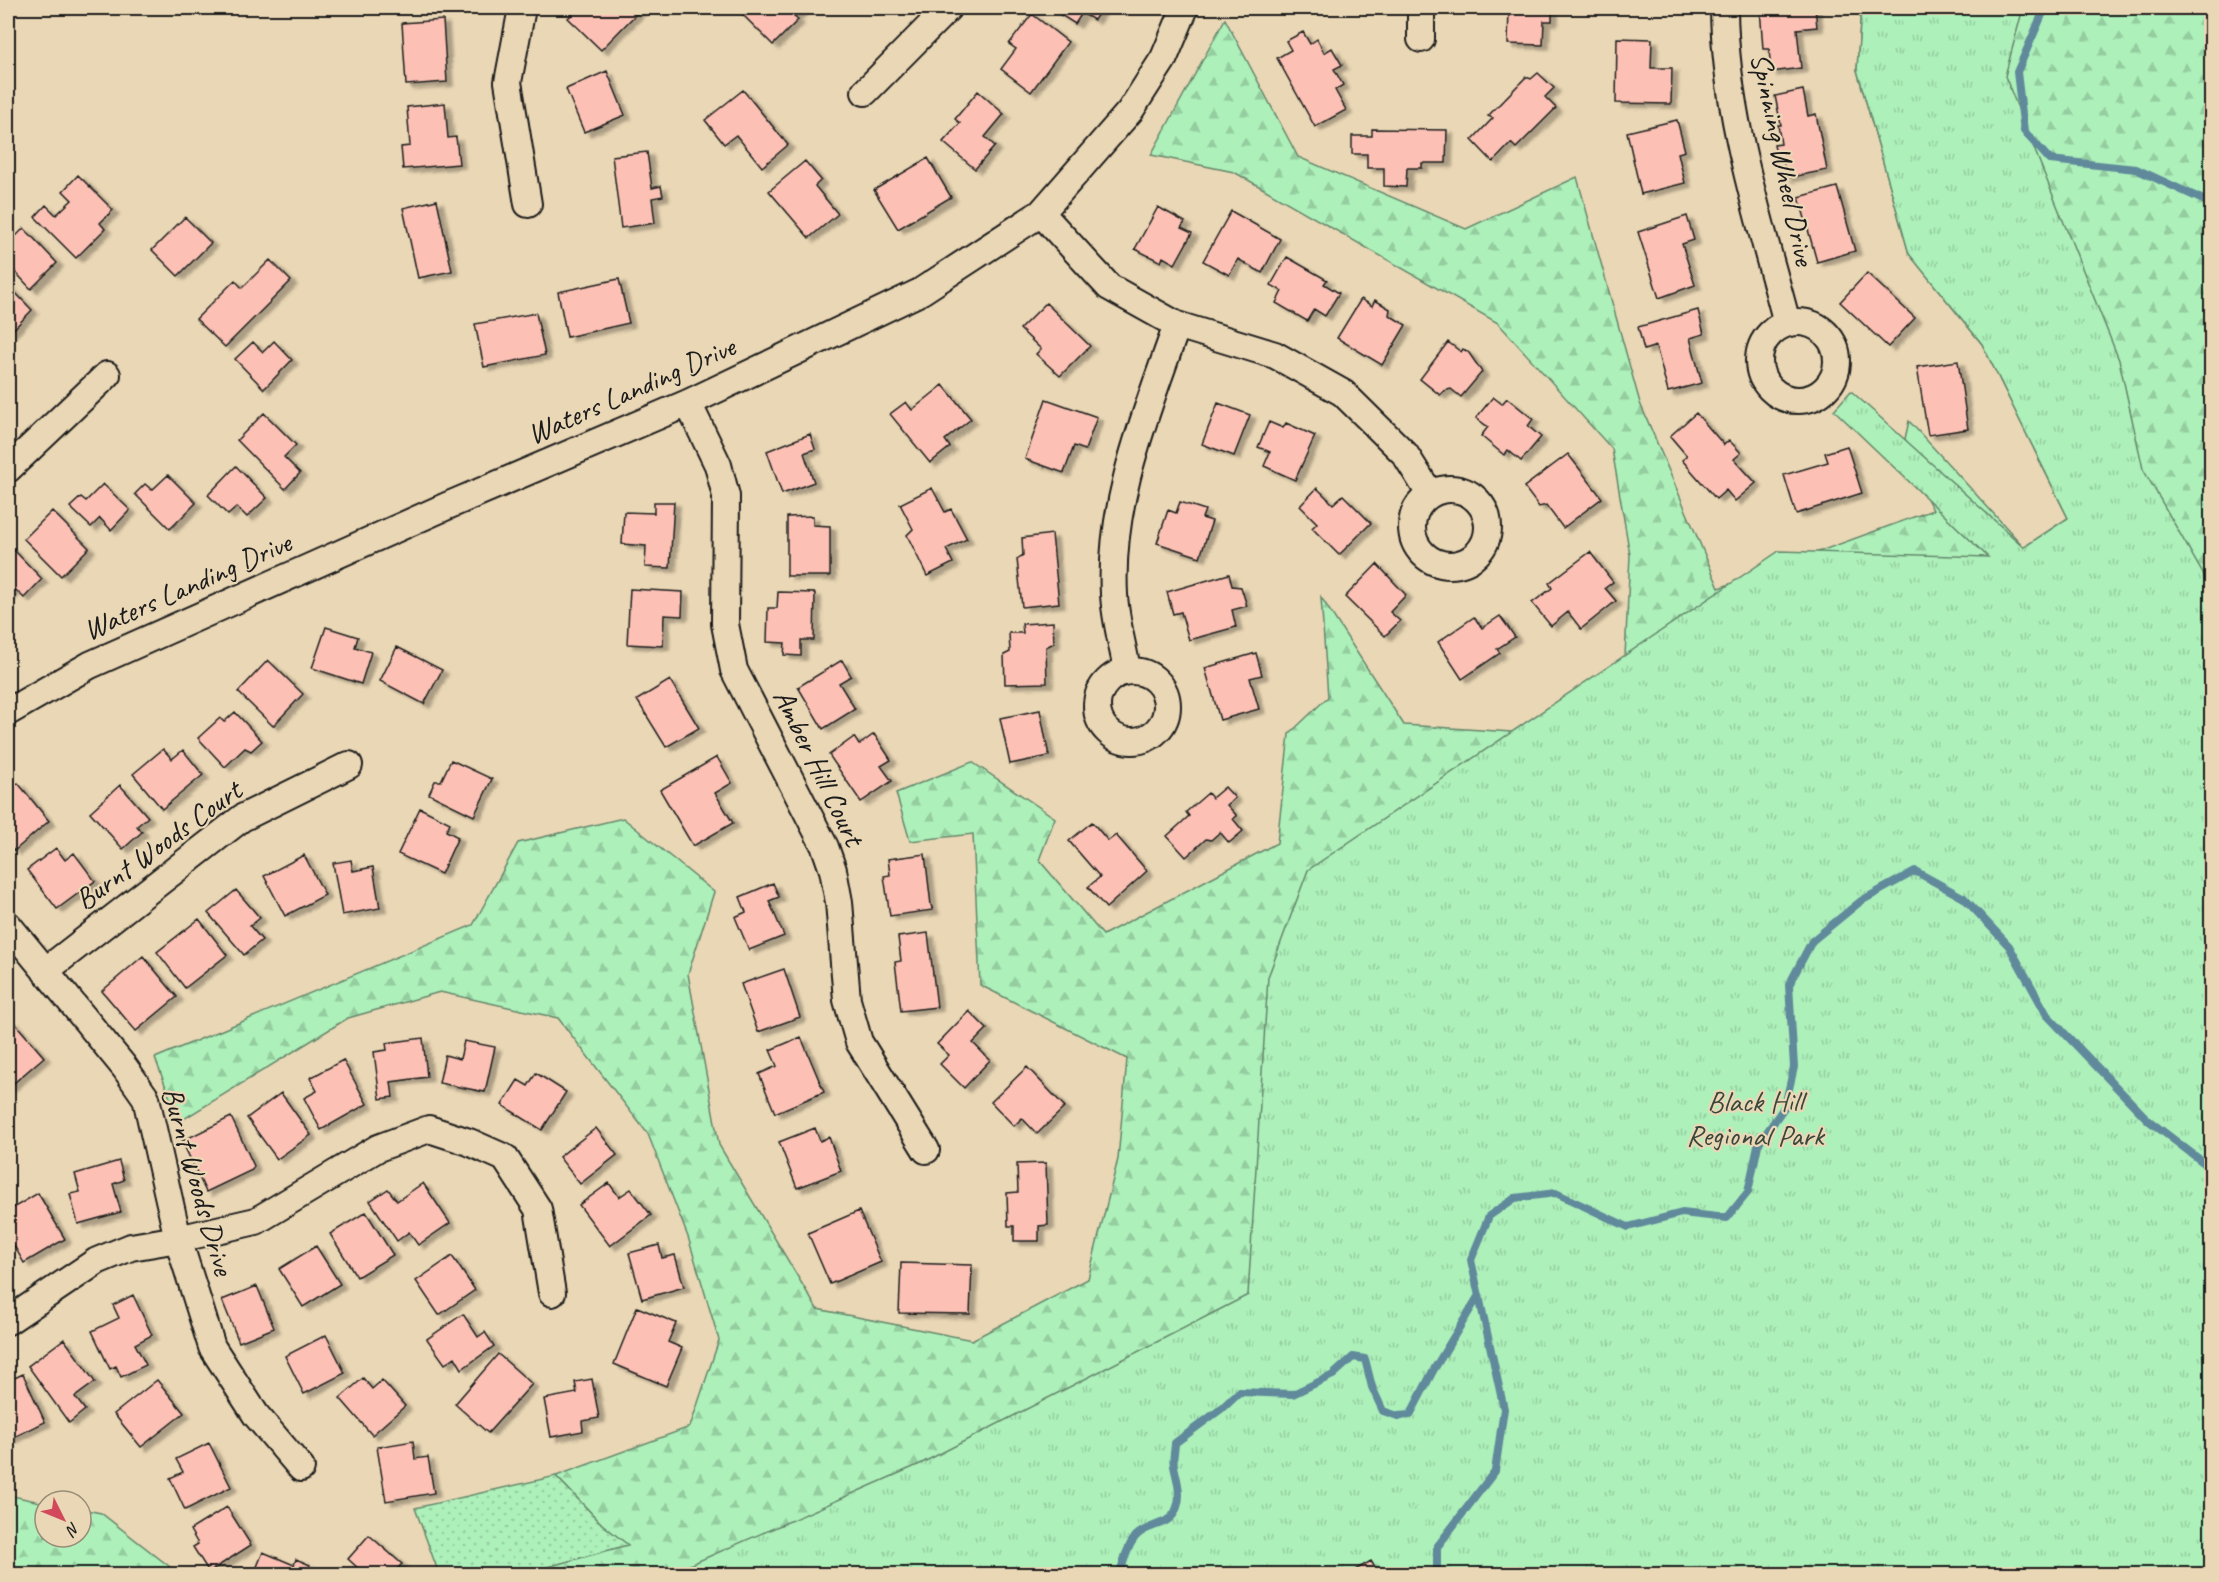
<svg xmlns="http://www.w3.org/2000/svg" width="2219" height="1582" font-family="Caveat,sans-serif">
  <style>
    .grass { fill: url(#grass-dots); stroke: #64866b; stroke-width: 1.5 }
    .forest { fill: url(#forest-firs); stroke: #64866b; stroke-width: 1.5 }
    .park { fill: url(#park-tufts); stroke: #64866b; stroke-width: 1.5 }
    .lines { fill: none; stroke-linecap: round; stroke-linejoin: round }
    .stream { stroke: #618a9b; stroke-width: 8 }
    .building { fill: #fcc1b4; stroke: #1c1c1c; stroke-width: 1.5; filter: url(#shadow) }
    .minor-casing { stroke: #1c1c1c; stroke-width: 30 }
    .minor { stroke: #ead7b5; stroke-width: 26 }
    .labels { text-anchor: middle; stroke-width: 4.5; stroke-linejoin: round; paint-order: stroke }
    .street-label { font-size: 30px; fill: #1c1c1c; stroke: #ead7b5 }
    .park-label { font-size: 30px; fill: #39463c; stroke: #ead7b5 }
  </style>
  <defs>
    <pattern id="grass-dots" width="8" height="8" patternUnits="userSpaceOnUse" patternTransform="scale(1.5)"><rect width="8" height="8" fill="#adf0ba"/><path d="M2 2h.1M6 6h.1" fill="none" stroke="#94cd9f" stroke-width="1.8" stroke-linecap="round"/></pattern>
    <pattern id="forest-firs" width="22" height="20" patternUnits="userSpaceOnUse" patternTransform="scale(1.5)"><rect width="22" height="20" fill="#adf0ba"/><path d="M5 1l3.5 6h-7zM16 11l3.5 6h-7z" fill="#94cd9f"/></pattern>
    <pattern id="park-tufts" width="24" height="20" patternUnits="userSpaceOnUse" patternTransform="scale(1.5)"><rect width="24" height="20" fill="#adf0ba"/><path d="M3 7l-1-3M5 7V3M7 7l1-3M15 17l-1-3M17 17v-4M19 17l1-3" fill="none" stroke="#94cd9f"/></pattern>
    <filter id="shadow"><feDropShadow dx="6" dy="4" stdDeviation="1.5" flood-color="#0004"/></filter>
  </defs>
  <rect width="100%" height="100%" fill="#ead7b5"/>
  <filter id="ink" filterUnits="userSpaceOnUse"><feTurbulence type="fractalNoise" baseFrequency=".0167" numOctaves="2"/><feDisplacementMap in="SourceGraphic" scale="12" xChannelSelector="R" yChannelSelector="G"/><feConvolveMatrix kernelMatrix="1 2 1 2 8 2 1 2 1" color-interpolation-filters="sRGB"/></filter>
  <g filter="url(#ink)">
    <path class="grass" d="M556,1476L602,1524L629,1545L522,1574H439L415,1508Z"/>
    <path class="forest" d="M1861,8H2211V1574H522L628,1545L602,1524L556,1476L690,1427L719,1340L688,1237L648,1134L558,1018L440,992L348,1018L179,1122L155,1058L473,925L518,843L623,818L714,892L688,974L719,1145L817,1309L972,1340L1088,1279L1118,1159L1127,1059L980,985L973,834L910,841L896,793L972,762L1055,818L1039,860L1103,935L1277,843L1289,734L1328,697L1321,597L1404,725L1512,732L1625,656L1630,555L1612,449L1498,323L1234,172L1151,155L1225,19L1298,157L1466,229L1577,177L1640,403L1719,588L1933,510L1902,452L1909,421L2024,547L2068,518L1982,344L1909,254L1857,70Z
      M8,1495L45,1503V1537H81V1509L101,1513L179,1574H8Z"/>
    <path class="park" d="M1861,8H2023L2005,76L2119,360L2143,469L2211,588V1574H669L920,1464L1248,1295L1268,977L1308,870L1779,551L1988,557L1834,410L1851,391L2024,547L2068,518L1982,344L1909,254L1857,70Z"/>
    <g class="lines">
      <path class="stream" d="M2045,8L2017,72L2024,131L2050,160L2136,169L2212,204
        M1120,1574C1123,1562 1128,1545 1136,1536C1147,1524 1168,1526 1175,1512C1183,1496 1177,1481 1174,1466C1172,1459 1175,1450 1175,1443L1221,1409L1239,1392L1293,1394L1333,1375L1353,1357L1365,1359L1372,1387L1383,1411L1398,1416L1410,1415L1433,1371L1479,1295
        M1437,1574V1547L1495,1471L1504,1409L1471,1260L1489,1216L1515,1198L1556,1193L1628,1227L1682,1213L1727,1218L1748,1192L1758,1145L1785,1106L1794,1067L1789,985L1812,941L1861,901L1915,871L1964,898L2009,946L2047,1015L2148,1120L2212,1169"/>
    </g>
    <path class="building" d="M579,8H642L601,50L568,18Z
      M736,8H803L794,17L798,20L773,45Z
      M1050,8H1102L1094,20L1082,13L1075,24Z
      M1509,8H1552V21H1544L1543,45L1508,44Z
      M1760,8H1815L1817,27L1797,29L1801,68L1771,72L1769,49H1763Z
      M1032,14L1068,42L1031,92L1001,69L1016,49L1009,44Z
      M443,20L447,82L406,85L402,23Z
      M1303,32L1310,44L1317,39L1324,53L1332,48L1342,65L1334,69L1343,85L1335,90L1346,110L1315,127L1277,58L1291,50L1286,41Z
      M1617,38L1652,39L1651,68H1672L1671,104L1616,103Z
      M607,71L625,115L584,132L566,89Z
      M1538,73L1554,88L1545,97L1556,108L1516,148L1511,143L1493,162L1472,140L1493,118L1488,116L1526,77L1531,79Z
      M743,90L788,145L762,167L736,135L724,144L705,120Z
      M1803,90L1808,116L1816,114L1827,170L1786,178L1783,159L1777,160L1774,145L1781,144L1778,125H1781L1775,96Z
      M978,91L1004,114L985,137L995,146L975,169L943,142L960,123L955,119Z
      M445,103L448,138L456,137L459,164L403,169L401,147L410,146L407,107Z
      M1677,120L1685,151L1678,153L1685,183L1641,194L1627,132Z
      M1372,129L1447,130L1446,163H1422V168H1407L1406,187L1384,186V168H1367V154H1352V136H1372Z
      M647,152L652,188L661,186L663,196L652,198L655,223L621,228L612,156Z
      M928,158L951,197L898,229L874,190Z
      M805,161L821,180L815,186L838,214L809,238L769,191Z
      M78,175L113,210L100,223L105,229L76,258L35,217L46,205L56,215L72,200L63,191Z
      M1837,187L1855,251L1817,262L1799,197Z
      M437,200L452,271L418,278L403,208Z
      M1158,207L1185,222L1181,228L1192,233L1175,264L1163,257L1161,262L1135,249Z
      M1231,211L1280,239L1262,273L1238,259L1229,275L1203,261Z
      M1687,216L1694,240L1682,244L1695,285L1659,298L1638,232Z
      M185,217L211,243L178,276L152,250Z
      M24,228L57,263L31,289L8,264V244Z
      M1287,257L1327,280L1324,284L1339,293L1325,316L1314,309L1307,321L1276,303L1282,291L1271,285Z
      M270,260L291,281L225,347L196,319L235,280L242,288Z
      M1867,273L1915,318L1888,347L1840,302Z
      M619,279L629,323L567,337L558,292Z
      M8,285L32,310L8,335Z
      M1361,299L1372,306L1375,300L1390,309L1389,315L1406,325L1382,365L1337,338Z
      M1046,303L1090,346L1060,376L1036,354L1041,349L1020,329Z
      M1698,310L1704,334L1690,338L1702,383L1668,392L1656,346L1644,350L1638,327Z
      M536,313L545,355L484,367L475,324Z
      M274,341L292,360L264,389L235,359L253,342L263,352Z
      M1448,342L1461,352L1463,349L1469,353L1482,372L1461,397L1451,389L1444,391L1440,395L1420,379Z
      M1958,361L1968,429L1928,435L1917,367Z
      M943,385L971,419L945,440L950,447L930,463L890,414L906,402L912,410Z
      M1493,397L1502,404L1507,398L1533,419L1528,426L1541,437L1521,461L1508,450L1504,455L1481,436L1488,427L1476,418Z
      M1046,399L1097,417L1085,450L1074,446L1064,473L1025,459Z
      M1218,403L1250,415L1234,456L1202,444Z
      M264,413L296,445L284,457L300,473L285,489L237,440Z
      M1696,413L1724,445L1729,440L1741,453L1734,459L1756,483L1735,501L1726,490L1716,499L1682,460L1687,456L1670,436Z
      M1269,422L1283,428L1286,423L1315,436L1295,480L1264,466L1270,452L1258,447Z
      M810,434L815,449L804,453L814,482L782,494L767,451Z
      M1847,446L1862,493L1796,514L1784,475L1828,462L1825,453Z
      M1568,454L1602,498L1563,528L1546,505L1539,507L1524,487Z
      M236,466L267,498L247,517L237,507L228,515L208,495Z
      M168,475L196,503L170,529L135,494L145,484L152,490Z
      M103,484L130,510L111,530L100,518L91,527L70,507L81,497L86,501Z
      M932,488L945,512L951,509L967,539L946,549L953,563L927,576L907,535L913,529L900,504Z
      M1317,488L1333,504L1343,495L1371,523L1339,555L1312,528L1317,523L1300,506Z
      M654,502H674L670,568L645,567L646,546L622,544L624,512L654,513Z
      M1180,502L1205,510L1202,518L1212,521L1200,557L1157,543L1168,510L1176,513Z
      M52,511L89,548L61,576L24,539Z
      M813,516V525L830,526V576H787V517Z
      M1052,534L1059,603L1022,607L1017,559L1023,555L1022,538Z
      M12,548L42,579L24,598L15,589L8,597V553Z
      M1590,552L1613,582L1605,588L1616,601L1581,629L1568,612L1551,626L1532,603L1552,588L1549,583Z
      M1377,564L1406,595L1390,612L1400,621L1385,636L1345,597Z
      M1229,574L1232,586L1241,587L1247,606L1232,610L1236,627L1189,640L1181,612L1173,614L1167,592Z
      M630,589L683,592L682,616L664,615L663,646L627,644Z
      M778,592L815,593L814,640H801V656L784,655L785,643L767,642L768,608H777Z
      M1500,616L1515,637L1497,649L1500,653L1462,679L1438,642L1474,617L1482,628Z
      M1053,622L1054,643L1046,647L1047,683L1005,684L1004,655L1010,652L1009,633H1023L1022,624Z
      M326,627L358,637L355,647L371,652L361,684L312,668Z
      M397,647L442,670L424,704L380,681Z
      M1256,653L1262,675L1250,678L1259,709L1220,720L1205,668Z
      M268,660L303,694L273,726L238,692Z
      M842,660L851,676L839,683L855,709L823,729L798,687Z
      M670,680L699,728L666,747L637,700Z
      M1040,710L1049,756L1010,764L1000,718Z
      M235,712L262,741L251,751L245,748L225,767L198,738L220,718L224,722Z
      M874,734L891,760L881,766L892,781L861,802L829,755L854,737L859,745Z
      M163,749L172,759L183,750L203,775L162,809L133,774Z
      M717,757L732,783L715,793L733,823L693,846L660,790Z
      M451,760L492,779L474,816L429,794L435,781H441Z
      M18,783L49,821L14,851L8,844V792Z
      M120,785L148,817L137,826L142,832L123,849L90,812Z
      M1225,787L1235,798L1227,805L1237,816L1233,819L1243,831L1229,843L1220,832L1211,840L1206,839L1186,857L1167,836L1189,816L1186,812L1208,793L1212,798Z
      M420,808L450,823L446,831L458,837L441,874L398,854Z
      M1092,822L1108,841L1116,835L1147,871L1106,908L1088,887L1100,877L1069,841Z
      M56,848L65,860L74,853L95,881L57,909L27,870Z
      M925,854L931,905L933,910L890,916L884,876L890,875L888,859Z
      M304,855L325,895L285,916L264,876Z
      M351,860L353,871L373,867L380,908L342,915L333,863Z
      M773,883L779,897L769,901L784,936L749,950L735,917L746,912L740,897Z
      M236,890L260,918L250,926L262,940L244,955L208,913Z
      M199,919L227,955L185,988L157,952Z
      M928,933L937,1007L901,1011L895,962L901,961L898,937Z
      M143,956L177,997L136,1031L102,991Z
      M784,969L800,1017L758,1032L741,984Z
      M969,1011L987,1029L973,1043L990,1060L964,1088L940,1064L949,1055L937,1044Z
      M13,1021L44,1057L8,1088V1026Z
      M801,1037L824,1092L775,1113L759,1074L777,1066L770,1050Z
      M423,1038L427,1077L391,1082L393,1097L380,1099L374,1052L387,1050L386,1043Z
      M464,1041L495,1047L485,1092L439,1083L445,1055L460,1059Z
      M343,1060L367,1104L321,1130L304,1098L317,1091L310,1078Z
      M1027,1067L1065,1107L1037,1134L1022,1118L1014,1126L991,1102Z
      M536,1073L566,1092L542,1130L502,1105L518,1080L528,1086Z
      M281,1093L311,1135L277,1159L247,1118Z
      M231,1117L254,1166L252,1170L206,1192L182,1141Z
      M596,1128L617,1155L580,1184L559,1157Z
      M815,1128L820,1141L829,1137L841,1171L797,1188L779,1142Z
      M119,1161L124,1180L113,1184L121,1212L78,1224L70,1194L80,1192L75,1174Z
      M1046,1163L1048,1225L1039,1226V1241H1014V1226H1008L1007,1193L1018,1192L1017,1164Z
      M423,1183L450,1223L418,1245L409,1232L397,1241L370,1201L388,1189L397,1201Z
      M609,1183L619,1197L631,1189L651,1215L610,1246L579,1205Z
      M38,1193L65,1239L24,1263L8,1235V1211Z
      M859,1211L881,1262L830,1284L808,1233Z
      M366,1212L393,1255L357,1277L330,1234Z
      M659,1245L662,1258L675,1255L684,1287L642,1299L629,1253Z
      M316,1246L340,1284L303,1307L279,1269Z
      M452,1256L475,1290L439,1315L416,1281Z
      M901,1263L972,1265L970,1314L899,1313Z
      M257,1286L274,1328L239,1342L222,1300Z
      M133,1295L152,1335L135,1344L146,1365L121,1377L116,1366L110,1369L92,1331L119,1318L113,1305Z
      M637,1307L676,1323L668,1342L682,1348L666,1386L614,1364Z
      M463,1314L478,1337L485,1332L494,1346L462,1369L455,1357L445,1364L427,1339Z
      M326,1335L345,1373L304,1394L285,1356Z
      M64,1339L95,1382L75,1397L85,1410L69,1423L28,1366Z
      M498,1354L532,1384L488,1433L455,1404Z
      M23,1374L45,1422L8,1440V1381Z
      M363,1378L372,1389L382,1380L405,1406L372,1435L340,1398Z
      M592,1379L599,1418L582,1421L583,1431L551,1437L544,1399L577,1393L575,1382Z
      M157,1380L184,1413L141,1447L114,1414Z
      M413,1441L415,1459L428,1457L434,1493L386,1501L377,1447Z
      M209,1443L231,1487L185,1510L170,1478L183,1472L176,1459Z
      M227,1507L251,1545L209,1572L193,1547L198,1544L190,1530Z
      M369,1535L402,1564L392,1574H354L359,1569L348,1559Z
      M263,1552L294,1565L296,1559L310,1565L306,1574H254Z
      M1371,1561L1379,1574H1358L1355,1570Z"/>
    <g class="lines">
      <g class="minor-casing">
        <path id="minor" d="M522,8L508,82L528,204
          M1724,8C1725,115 1760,220 1787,323
          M1421,39V8
          M865,92L948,8
          M1041,213L1109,287L1177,325L1275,355L1343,393L1405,454L1430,494
          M1759 361a39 39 0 1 1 78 0a39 39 0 1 1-78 0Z
          M688,403L718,465L726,496L725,624L734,670L825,847L833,870L839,902L847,1000L859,1042L926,1150
          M8,469L107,375
          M1412 527a38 38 0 1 1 76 0a38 38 0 1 1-76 0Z
          M1127,670C1123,646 1115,619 1114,594C1109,500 1147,412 1177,325
          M1097 706a35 35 0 1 1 70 0a35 35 0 1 1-70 0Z
          M8,712L90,665L447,506L688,403L920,292L1041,213L1130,111L1164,58L1185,8
          M8,925L125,1068L146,1098L178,1239L212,1347L256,1415L301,1468
          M45,971L242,818L349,765
          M8,1321L97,1261L131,1247L178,1239L256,1221L378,1148L429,1129L469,1142L505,1158L538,1209L552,1293"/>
      </g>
      <use href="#minor" class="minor"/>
    </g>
  </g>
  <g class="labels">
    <g class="street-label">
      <text transform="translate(1783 159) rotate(78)" y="10">Spinning Wheel Drive</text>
      <text transform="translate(631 390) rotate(-24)" y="10">Waters Landing Drive</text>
      <text transform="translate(187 586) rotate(-24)" y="10">Waters Landing Drive</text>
      <text transform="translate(819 767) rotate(64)" y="10">Amber Hill Court</text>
      <text transform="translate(158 845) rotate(-36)" y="10">Burnt Woods Court</text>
      <text transform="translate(198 1181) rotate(74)" y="10">Burnt Woods Drive</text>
    </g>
    <g class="park-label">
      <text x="1755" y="1111">Black Hill<tspan x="1755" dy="34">Regional Park</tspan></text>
    </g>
  </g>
  <rect width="2219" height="1582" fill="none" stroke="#ead7b5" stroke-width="30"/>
  <rect x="15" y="15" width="2189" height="1552" fill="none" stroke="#1c1c1c" stroke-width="2" filter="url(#ink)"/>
  <g transform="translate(63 1519) rotate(133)"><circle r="28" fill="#ead7b5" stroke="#988c78" stroke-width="1.5"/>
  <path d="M0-4.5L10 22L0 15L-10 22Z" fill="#d1495b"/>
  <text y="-9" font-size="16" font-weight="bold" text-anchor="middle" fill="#1c1c1c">N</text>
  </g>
</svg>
